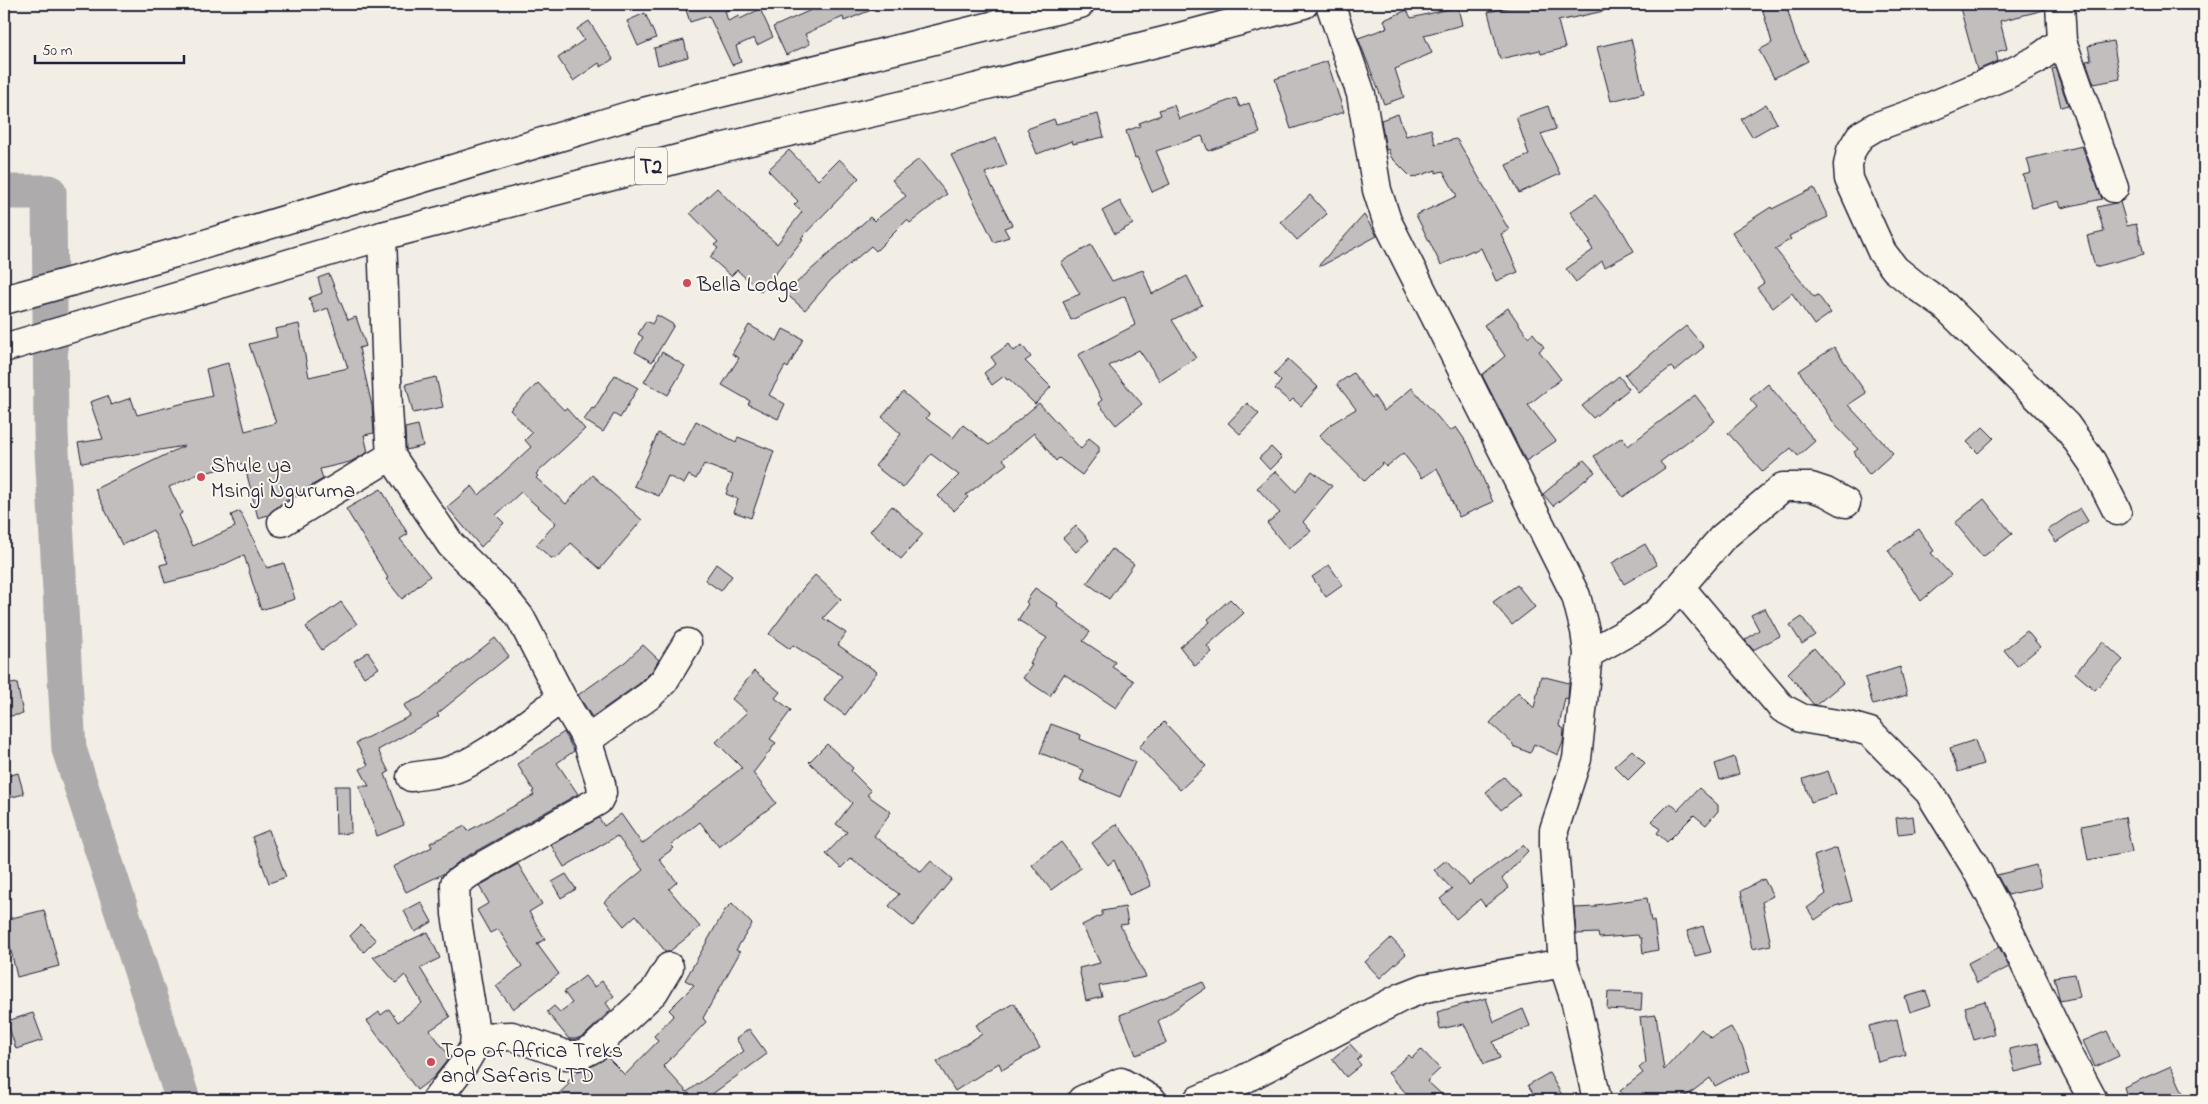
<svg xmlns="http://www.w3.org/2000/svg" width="2208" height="1104" font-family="'Indie Flower',sans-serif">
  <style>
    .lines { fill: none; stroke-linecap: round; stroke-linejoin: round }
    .river { stroke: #aeabad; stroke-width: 35 }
    .building { fill: #c2bebe; stroke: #22223b }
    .minor-casing { stroke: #22223b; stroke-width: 31 }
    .highway-casing { stroke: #22223b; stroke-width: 31 }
    .minor { stroke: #fbf7ec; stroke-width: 28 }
    .highway { stroke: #fbf7ec; stroke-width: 28 }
    .poi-dot { fill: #d1495b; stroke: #fbf7ec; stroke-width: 2 }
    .labels { text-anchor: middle; stroke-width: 4; stroke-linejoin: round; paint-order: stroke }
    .shield { fill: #fbf7ec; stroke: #636270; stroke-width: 1 }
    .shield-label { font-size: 21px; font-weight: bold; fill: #22223b }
    .poi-label { font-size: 22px; fill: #22223b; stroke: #fbf7ec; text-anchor: start }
  </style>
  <rect width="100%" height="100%" fill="#f2eee5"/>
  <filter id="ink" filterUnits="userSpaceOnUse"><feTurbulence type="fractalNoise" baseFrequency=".02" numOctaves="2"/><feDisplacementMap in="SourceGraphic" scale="10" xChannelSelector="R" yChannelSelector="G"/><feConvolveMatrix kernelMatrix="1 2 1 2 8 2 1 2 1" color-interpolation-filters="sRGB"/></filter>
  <g filter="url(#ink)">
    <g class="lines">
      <path class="river" d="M4,192H49L51,433L69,749L183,1100"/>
    </g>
    <path class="building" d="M684,4H735V8L725,11L728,21L739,16L740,19L760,9L773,37L757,45L754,38L736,46L741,62L732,65L709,16L690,22Z
      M808,4H886L844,21L843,17L805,34L810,44L786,55L773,27L811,10Z
      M1522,4H1603L1604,11L1558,21L1565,48L1541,54L1540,50L1500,59L1488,12Z
      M1761,4H1786L1795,36L1808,61L1774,78L1759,50L1772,43Z
      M1959,4H2044V10L2000,21L2007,49L1996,52L1998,61L1977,70Z
      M1458,7L1462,25L1424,35L1432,53L1395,69L1404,97L1384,104L1358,38L1387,28L1384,20L1407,10L1411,18Z
      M645,13L656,38L638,46L627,21Z
      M589,21L613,59L601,67L599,63L573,81L558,58L584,40L577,29Z
      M1631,39L1644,93L1611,101L1597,47Z
      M684,40L688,57L658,65L654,48Z
      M2113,41L2120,79L2094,84L2086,61L2091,60L2088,46Z
      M1327,61L1344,112L1291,129L1275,79Z
      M2055,68L2068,105L2061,107L2052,69Z
      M1236,98L1240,107L1249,103L1260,133L1208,151L1202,136L1156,151L1170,184L1152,192L1137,157L1135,158L1126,131L1140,126L1139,123L1161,115L1159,110L1174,105L1179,119Z
      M1766,104L1777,123L1752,137L1741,119Z
      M1548,106L1556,129L1541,134L1560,174L1519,193L1506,165L1529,155L1516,117Z
      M1098,114L1104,137L1073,144L1072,141L1037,154L1027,129L1054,119L1056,124Z
      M1398,114L1406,136L1431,129L1435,144L1456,139L1458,141L1509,230L1501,234L1518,272L1496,281L1481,248L1474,252L1473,250L1441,265L1416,215L1457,196L1443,171L1436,173V170L1412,178L1391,157L1388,149L1386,150L1381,120Z
      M996,138L1007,165L985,173L1012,225L1004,228L1009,237L994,242L951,155Z
      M2082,146L2102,199L2061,208L2059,201L2032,208L2023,175L2031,173L2027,159Z
      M789,150L818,180L839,159L859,178L801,238L803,239L761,292L737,270L731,276L710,257L718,248L714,245L718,242L690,213L717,188L741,213L777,244L802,212L794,205L798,201L768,170Z
      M919,159L947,194L910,223L907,220L876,251L871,246L831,280L805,310L785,293L870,217L874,221L906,196L892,180Z
      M1814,188L1828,217L1789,236L1791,239L1775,249L1814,297L1818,295L1831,313L1814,325L1792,293L1773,308L1757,288L1764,283L1732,232L1771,207L1772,209Z
      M1310,195L1327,214L1297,240L1281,222Z
      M1595,195L1622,230L1634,251L1605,267L1602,261L1576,282L1566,269L1593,250L1589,243L1591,242L1570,212Z
      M1120,201L1133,224L1115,234L1102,211Z
      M2120,202L2127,226L2136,224L2144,254L2095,267L2087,236L2104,232L2097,207Z
      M1364,215L1377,236L1321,266L1319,265Z
      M1091,245L1112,281L1143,270L1152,294L1187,276L1202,305L1172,320L1196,358L1160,381L1139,350L1109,366L1142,404L1116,425L1098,403L1102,400L1078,355L1135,325L1125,296L1071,320L1063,301L1080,294L1061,262Z
      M329,274L348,320L356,317L366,346L359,348L372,406L374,433L364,435L368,452L350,462L320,469L323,479L283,502L268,515L258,518L244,463L196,475L169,487L182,513L179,515L193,546L235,527L231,515L240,511L267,568L284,563L295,599L261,610L244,555L208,572L165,583L160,565L168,563L153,530L122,545L95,489L184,446L82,463L78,443L103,439L90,402L107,396L111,405L131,398L137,415L212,396L206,369L228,363L245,431L276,423L249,344L277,337L275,329L299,324L309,377L348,368L328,308L315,313L309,298L322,293L318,278Z
      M1508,308L1528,337L1533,333L1544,347L1539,351L1561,379L1528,405L1556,441L1526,461L1482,375L1505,356L1484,325Z
      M657,315L674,325L652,362L635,352L643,337L638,334L646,321L652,324Z
      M749,325L777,341L783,329L803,339L788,368L785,366L769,395L785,404L778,419L748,404L750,401L722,385L739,358L732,354Z
      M1686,326L1704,347L1675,371L1671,367L1638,392L1625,375Z
      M1009,344L1014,351L1022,345L1031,357L1025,361L1051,387L1035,404L1009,379L1007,380L1004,376L992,385L984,373L996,364L991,357Z
      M1834,347L1866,393L1848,405L1893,453L1869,475L1854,452L1858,449L1836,426L1799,371Z
      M662,352L685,366L668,395L644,382Z
      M1288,359L1318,387L1301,406L1293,399L1290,402L1275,389L1281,381L1274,374Z
      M1353,373L1372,398L1374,396L1384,411L1412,388L1450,431L1456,427L1469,446L1493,502L1459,517L1437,468L1422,478L1403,453L1386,467L1383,463L1365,481L1319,436L1331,424L1356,409L1337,384Z
      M615,375L638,388L620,418L614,414L603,432L584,420L592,408L594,409Z
      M1619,376L1629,389L1593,418L1582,406Z
      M436,377L443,407L413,413L406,384Z
      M538,383L564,410L566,408L585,429L536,474L538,476L536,478L566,504L592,475L642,520L600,569L571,543L557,558H551L536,545L556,523L521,492L496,515L504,523L481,547L447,507L472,486L479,495L531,447L525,440L532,433L510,410Z
      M1768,384L1815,441L1798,456L1791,448L1763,472L1728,433L1757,407L1750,399Z
      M903,392L929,414L926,418L953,438L963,425L989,445L1039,403L1081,449L1089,438L1099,446V452L1082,475L1059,458L1056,461L1034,433L1003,459L1007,464L966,495L968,497L954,511L938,496L959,475L931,454L903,488L875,466L901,434L882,417Z
      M1695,395L1715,421L1660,462L1665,468L1623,497L1594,456L1622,437L1628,446Z
      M1247,403L1259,414L1240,434L1228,423Z
      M696,421L736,442L738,437L774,451L751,518L734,512L738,499L726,494L733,475L704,464L696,479L689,475L684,484L668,476L659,496L634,486L658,433L683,445Z
      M418,425L423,446L406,450L405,428Z
      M1983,427L1994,438L1978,453L1967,442Z
      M1271,447L1282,458L1270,470L1259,458Z
      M1584,460L1595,472L1553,506L1543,494Z
      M1276,471L1296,492L1312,471L1332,486L1303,522L1311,531L1288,549L1267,523L1280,513L1257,488Z
      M381,489L408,534L400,539L430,576L402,599L386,579L388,578L346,509Z
      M1984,499L2012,534L1983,557L1955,523Z
      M892,506L923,534L901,559L870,531Z
      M2080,508L2088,521L2056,542L2048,530Z
      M1076,526L1089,540L1076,552L1063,538Z
      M1919,529L1934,551L1931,553L1951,575L1921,601L1888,550Z
      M1645,544L1657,565L1624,584L1612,563Z
      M1112,549L1134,564L1109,599L1087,583Z
      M716,564L732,576L721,591L705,580Z
      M1329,565L1343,585L1326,597L1312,577Z
      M815,575L841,599L823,618L846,633L838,645L877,672L845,715L824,700L842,676L793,645L790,649L769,634L804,587Z
      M1517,585L1535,607L1512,625L1493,602Z
      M1035,588L1058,603L1057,606L1090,632L1083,641L1115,662L1112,667L1134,681L1116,708L1064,674L1050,696L1023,678L1032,665L1030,663L1038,649L1047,638L1018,620L1028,604L1026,602Z
      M1230,599L1244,613L1207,646L1212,652L1195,666L1180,647L1210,622L1208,619Z
      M341,602L357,624L322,650L306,627Z
      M1765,608L1780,636L1753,650L1745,640L1759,630L1751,615Z
      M1802,617L1815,635L1802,644L1790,625Z
      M2027,631L2040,647L2017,666L2004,650Z
      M495,638L509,656L437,714L439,716L378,750L389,772L385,774L404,825L377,836L359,786H369L360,769L368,765L356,743L410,716L404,705L421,697Z
      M2103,642L2123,660L2095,690L2075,673Z
      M643,645L659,660L652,671L640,683L592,717L578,695L625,662Z
      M1814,648L1843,683L1816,705L1813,704L1788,673Z
      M368,652L379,668L364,677L354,661Z
      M1900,667L1907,695L1873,705L1865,678Z
      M754,671L780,692L775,698L791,710L770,739L776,743L753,773L776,803L719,847L700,822L671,845L674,848L659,859L677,882L669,889L700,927L670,951L666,952L636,915L624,926L604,902L643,870L617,836L564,867L551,845L599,818L604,826L621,814L642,844L742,768L716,742L747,712L732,699Z
      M1541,676L1569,683L1568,699L1565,698L1559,726L1564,729L1563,742L1558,755L1534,744L1530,753L1513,746V744L1490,723L1518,692L1534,708Z
      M17,683L23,714L4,717V685Z
      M1164,722L1206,766L1180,790L1139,747Z
      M1051,724L1081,735L1080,739L1135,762L1120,797L1080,780L1084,770L1040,753Z
      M564,732L574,751L557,763L578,794L462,859L445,873L406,892L393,867L432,847L430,843L465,826L468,831L534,795L532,792L534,791L517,764Z
      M1975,740L1983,764L1958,772L1950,748Z
      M827,744L853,768L851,771L871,791L867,795L891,812L874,836L921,872L931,861L952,879L913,926L889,906L899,894L851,858L841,868L826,854L847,832L836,824L852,803L809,762Z
      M1632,750L1645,763L1628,780L1614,766Z
      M1734,757L1739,774L1720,780L1715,764Z
      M1828,771L1836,794L1811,802L1803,779Z
      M18,773L24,794L4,799V777Z
      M1504,777L1520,795L1501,810L1486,792Z
      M335,786H350L351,833L336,834Z
      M1699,788L1718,805V811L1706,825L1694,815L1667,842L1657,833L1660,829L1652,821L1670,803L1678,810Z
      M1913,816L1915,832L1898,834L1896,818Z
      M2125,817L2132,852L2088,860L2082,826Z
      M1117,824L1135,849L1151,886L1129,895L1114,860L1108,865L1092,843Z
      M269,830L286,877L269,883L252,837Z
      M1061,842L1081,868L1051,890L1032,865Z
      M1523,845L1528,851L1502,879L1509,888L1485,906L1480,899L1456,919L1440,899L1452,889L1434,870L1446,860L1469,885Z
      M1837,848L1852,901L1835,906L1815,920L1807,908L1826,894L1814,856Z
      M518,864L542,904L529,912L545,939L537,944L559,974L513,1009L496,986L522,966L498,929L490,933L477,910L489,903L479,886Z
      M2036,865L2041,887L2008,895L1997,875Z
      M566,874L576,889L561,898L552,882Z
      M1764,879L1773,896L1762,902L1771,945L1752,949L1741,891Z
      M1647,898L1651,921H1654L1658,950L1643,953L1641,938H1639L1638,935L1599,938L1598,933L1576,934L1574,908L1596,907V905Z
      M421,902L432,922L415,932L404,911Z
      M732,903L752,924L736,950L740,952L703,1018L706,1022L663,1066L687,1092L744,1051L736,1039L749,1029L767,1054L704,1100H552L569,1084L567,1082L578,1071L587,1069L607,1057L625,1075L658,1041L654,1036L674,1015L669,1010L694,985L685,980L725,910Z
      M1125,907L1128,924L1120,925L1146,977L1099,986L1102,997L1086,1001L1079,968L1100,963L1082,925L1102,915V911Z
      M44,910L59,966L17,977L4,920Z
      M361,925L376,940L364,952L350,936Z
      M1703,926L1711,952L1695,956L1687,931Z
      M428,932L440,958L420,968L450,1017L430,1030L450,1057L433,1078L417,1090L367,1021L379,1012L381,1015L389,1009L398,1022L422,1003L405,975L396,983L373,957Z
      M1391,938L1406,954L1380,978L1365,962Z
      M1999,947L2009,967L1977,983L1968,963Z
      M2075,974L2080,997L2060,1001L2054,977Z
      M585,976L594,987L602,981L614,996L606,1003L611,1010L585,1035L576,1039H569L547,1012L554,1006L560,1012L572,1003L564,992Z
      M1203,982L1206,988L1158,1021L1166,1043L1136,1055L1120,1015Z
      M1926,991L1931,1005L1910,1012L1905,997Z
      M1608,992L1642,993L1641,1011L1607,1009Z
      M1486,998L1494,1022L1523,1009L1530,1026L1493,1042L1500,1058L1484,1064L1464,1024L1440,1029L1437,1012Z
      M1985,1001L1994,1034L1974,1040L1965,1007Z
      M1014,1003L1040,1048L1002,1070L999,1063L955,1091L937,1062L982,1034L976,1025Z
      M33,1013L43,1040L16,1049L7,1021Z
      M1656,1015L1664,1070L1701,1029L1711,1038L1731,1027L1743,1048L1750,1071L1734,1076L1715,1086L1710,1078L1681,1100H1628L1620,1091L1643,1073L1639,1068L1646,1062L1640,1017Z
      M1897,1019L1905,1055L1878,1062L1869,1026Z
      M2107,1031L2119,1056L2095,1067L2083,1041Z
      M2038,1043L2044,1065L2015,1072L2009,1049Z
      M1350,1044L1361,1056L1357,1060L1361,1065L1346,1077L1332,1059Z
      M1421,1049L1440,1069L1427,1081L1448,1100H1412L1388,1073L1409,1055L1412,1058Z
      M2171,1066L2186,1100H2128L2124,1087Z
      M1549,1073L1565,1100H1537L1528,1085Z"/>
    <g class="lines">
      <g class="minor-casing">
        <path id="minor" d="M1330,4L1361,94L1377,190L1387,221L1544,532L1576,596L1585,631L1588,654L1577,759L1554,830V847L1563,963L1576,1003L1597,1100
          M2060,4L2062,41L2114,188
          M2062,41L2036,60L2008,74L1925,109L1875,127L1860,136L1851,151L1848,165L1849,179L1882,252L1895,269L1916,286L1945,306L2066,425L2092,462L2117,511
          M382,236L388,408L391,456L451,545L503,596L520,617L562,698L587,740L601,784L602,793L598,801L470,873L455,884L456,914L475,1032L474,1047L464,1064L436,1100
          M282,522L391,456
          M1680,587L1782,708L1801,718L1849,726L1870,732L1929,792L1974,865L2003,919L2070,1057L2093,1100
          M1588,654L1637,627L1659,611L1722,538L1783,487H1811L1826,492L1846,503
          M587,740L650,695L664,681L687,643
          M411,777C422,775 434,774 445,772C483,762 529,721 562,698
          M475,1037L512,1036L566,1055H580L594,1048L654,992L669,967
          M1082,1100L1121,1082L1152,1100
          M1198,1100L1231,1086L1402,997L1425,988L1563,963"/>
      </g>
      <g class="highway-casing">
        <path id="highway" d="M4,300L182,251L635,114L1080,4
          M4,348L382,236L712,150L955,93L1172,39L1304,4"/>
      </g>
      <use href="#minor" class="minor"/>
      <use href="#highway" class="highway"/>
    </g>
  </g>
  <g class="poi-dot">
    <circle cx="687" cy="283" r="5"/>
    <circle cx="201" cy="477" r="5"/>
    <circle cx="431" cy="1062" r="5"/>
  </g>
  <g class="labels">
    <rect class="shield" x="635" y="147.5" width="32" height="37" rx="4"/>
    <g class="shield-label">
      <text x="651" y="173">T2</text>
    </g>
    <g class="poi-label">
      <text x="697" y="291">Bella Lodge</text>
      <text x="211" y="472">Shule ya<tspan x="211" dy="25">Msingi Nguruma</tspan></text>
      <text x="441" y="1057">Top Of Africa Treks<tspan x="441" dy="25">and Safaris LTD</tspan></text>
    </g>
  </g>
  <rect width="2208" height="1104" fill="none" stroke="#fbf7ec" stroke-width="20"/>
  <rect x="10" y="10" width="2188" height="1084" fill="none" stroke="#22223b" stroke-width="2" filter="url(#ink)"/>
  <path d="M35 55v8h149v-8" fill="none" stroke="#22223b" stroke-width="2.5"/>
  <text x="42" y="55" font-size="15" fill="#22223b" stroke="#fbf7ec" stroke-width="4" paint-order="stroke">50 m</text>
</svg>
